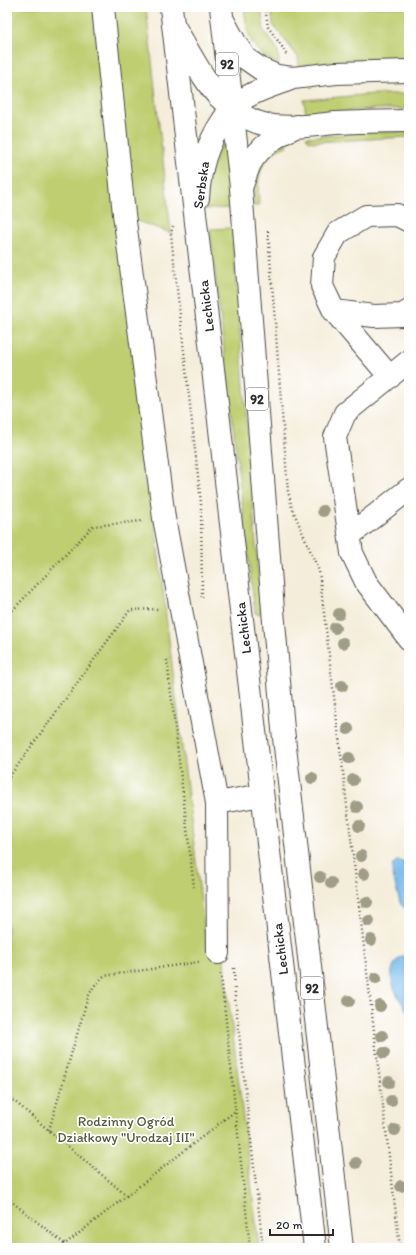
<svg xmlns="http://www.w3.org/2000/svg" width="416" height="1255" font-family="Itim,sans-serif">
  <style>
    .green { fill: #bece70; stroke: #747c4e }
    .water { fill: #75b9eb; stroke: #50728b }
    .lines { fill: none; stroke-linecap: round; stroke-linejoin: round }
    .minor-casing { stroke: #494845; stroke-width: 24 }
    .major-casing { stroke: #494845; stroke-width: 24 }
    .path { stroke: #494845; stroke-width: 2.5; stroke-dasharray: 1 3; stroke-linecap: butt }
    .minor { stroke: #fff; stroke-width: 22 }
    .major { stroke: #fff; stroke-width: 22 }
    .tree { fill: #9e9d85 }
    .labels { text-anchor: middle; stroke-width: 3.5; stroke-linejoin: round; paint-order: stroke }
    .shield { fill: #fff; stroke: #6b6b6b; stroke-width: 1 }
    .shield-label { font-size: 13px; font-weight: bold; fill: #2b2b2b }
    .street-label { font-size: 14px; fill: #2b2b2b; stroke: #fff }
    .park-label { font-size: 14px; fill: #575c40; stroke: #fff }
  </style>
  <rect width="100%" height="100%" fill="#fff"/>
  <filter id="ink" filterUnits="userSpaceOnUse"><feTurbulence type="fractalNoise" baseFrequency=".025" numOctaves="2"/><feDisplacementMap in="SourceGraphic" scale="8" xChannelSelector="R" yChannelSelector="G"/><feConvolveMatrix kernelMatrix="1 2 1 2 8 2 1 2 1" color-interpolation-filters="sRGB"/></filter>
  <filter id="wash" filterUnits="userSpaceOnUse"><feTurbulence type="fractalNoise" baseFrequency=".012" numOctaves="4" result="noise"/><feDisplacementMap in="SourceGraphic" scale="16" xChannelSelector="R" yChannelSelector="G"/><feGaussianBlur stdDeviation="0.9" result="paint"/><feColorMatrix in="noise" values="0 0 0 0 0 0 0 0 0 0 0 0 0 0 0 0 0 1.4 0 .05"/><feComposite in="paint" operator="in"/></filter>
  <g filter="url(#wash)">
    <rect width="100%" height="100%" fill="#f4edda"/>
    <path class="green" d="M7,7H146L171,233L117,214L207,951L223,953L259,1248H7Z
      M244,7H261L264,31L276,47L278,52L279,64C250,53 247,35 244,7Z
      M271,7H409V59L356,60L299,66L298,57L273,25Z
      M374,94H409V109H374L306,115L304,100Z
      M372,132H409V137L313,142L308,140L306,137Z
      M286,140L287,146C258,155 257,180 259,206H254L253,185L255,169Z
      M224,144L225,147L232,208L206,209L207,181L221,145Z
      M232,228L261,612L260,614L255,613L210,229Z"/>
    <path class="water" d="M398,860L405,863L409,869V910L405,909L400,903L392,872L393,864Z
      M409,953V1014C399,998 382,977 398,959C401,957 406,955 409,953Z"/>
  </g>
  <g filter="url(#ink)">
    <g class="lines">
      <g class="minor-casing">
        <path id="minor" d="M103,7L124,214L164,518L217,803
          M223,20L235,42L245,58L261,69L277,76L293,78L336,73L409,71
          M173,24C186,46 202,79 219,97C230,108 247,120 263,124C286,130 312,125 336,123C360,122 384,121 409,121
          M241,188C244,180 247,171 250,164C260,145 279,135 297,126
          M198,198C200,168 206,146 223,120C226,116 229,111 232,108C248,92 273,86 293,78
          M334,311L374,316L403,315L409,311
          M409,361L345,413L335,437L352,553L366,582L409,639
          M390,377L334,311L322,286L324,257L338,233L366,216L397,215L409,221
          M350,535L409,489
          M218,953L217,803L262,795"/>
      </g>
      <g class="major-casing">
        <path id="major" d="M171,7L315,1248
          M221,7L241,188L273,610L283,729L342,1248"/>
      </g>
      <path class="path" d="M265,7L268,27L283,48L287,56
        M173,226L171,233L172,244L201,503L202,597
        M268,231L288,491L292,508L319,571L400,1248
        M7,616L93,526L142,521
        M167,660L194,887
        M7,780L130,610L158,609
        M234,968L235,997L263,1248
        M221,974L250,1248
        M406,1017L409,1015
        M7,1095L127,1196
        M49,1130L88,997L94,986L104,976L199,962
        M7,1198L65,1244
        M60,1248L234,1112"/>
      <use href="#minor" class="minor"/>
      <use href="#major" class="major"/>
    </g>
    <g class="tree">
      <circle cx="323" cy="511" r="6"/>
      <circle cx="339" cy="614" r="6"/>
      <circle cx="335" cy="628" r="6"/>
      <circle cx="343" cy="643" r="6"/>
      <circle cx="342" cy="686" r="6"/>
      <circle cx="348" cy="729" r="6"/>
      <circle cx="349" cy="758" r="6"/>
      <circle cx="312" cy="778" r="6"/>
      <circle cx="353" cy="780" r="6"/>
      <circle cx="357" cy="807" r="6"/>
      <circle cx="359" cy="826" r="6"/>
      <circle cx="361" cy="856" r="6"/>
      <circle cx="364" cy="874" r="6"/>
      <circle cx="320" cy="877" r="6"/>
      <circle cx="331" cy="883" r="6"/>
      <circle cx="367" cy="902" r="6"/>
      <circle cx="369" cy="921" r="6"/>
      <circle cx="371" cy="940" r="6"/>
      <circle cx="376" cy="978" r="6"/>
      <circle cx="349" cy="1001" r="6"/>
      <circle cx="380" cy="1006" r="6"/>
      <circle cx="382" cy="1036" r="6"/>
      <circle cx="384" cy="1053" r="6"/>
      <circle cx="389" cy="1082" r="6"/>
      <circle cx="391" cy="1101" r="6"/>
      <circle cx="395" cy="1130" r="6"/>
      <circle cx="356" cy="1163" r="6"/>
      <circle cx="401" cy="1186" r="6"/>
    </g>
  </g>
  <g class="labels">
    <g class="shield">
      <rect x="216" y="53" width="22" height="22" rx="3"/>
      <rect x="246" y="388" width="22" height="22" rx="3"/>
      <rect x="301" y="977" width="22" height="22" rx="3"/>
    </g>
    <g class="shield-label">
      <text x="227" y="69">92</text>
      <text x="257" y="404">92</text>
      <text x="312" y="993">92</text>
    </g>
    <g class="street-label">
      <text transform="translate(201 185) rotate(-82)" y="5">Serbska</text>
      <text transform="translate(206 306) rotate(-97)" y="5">Lechicka</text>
      <text transform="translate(243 628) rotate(-97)" y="5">Lechicka</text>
      <text transform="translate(280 949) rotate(-97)" y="5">Lechicka</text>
    </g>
    <g class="park-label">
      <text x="126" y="1126">Rodzinny Ogród<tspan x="126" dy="16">Działkowy "Urodzaj III"</tspan></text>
    </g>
  </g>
  <rect width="416" height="1255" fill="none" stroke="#fff" stroke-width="24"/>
  <path d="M270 1229v6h63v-6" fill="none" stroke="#2b2b2b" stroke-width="2"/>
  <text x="276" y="1229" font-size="12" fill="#2b2b2b" stroke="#ffffff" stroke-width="3" paint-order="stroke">20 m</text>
</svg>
